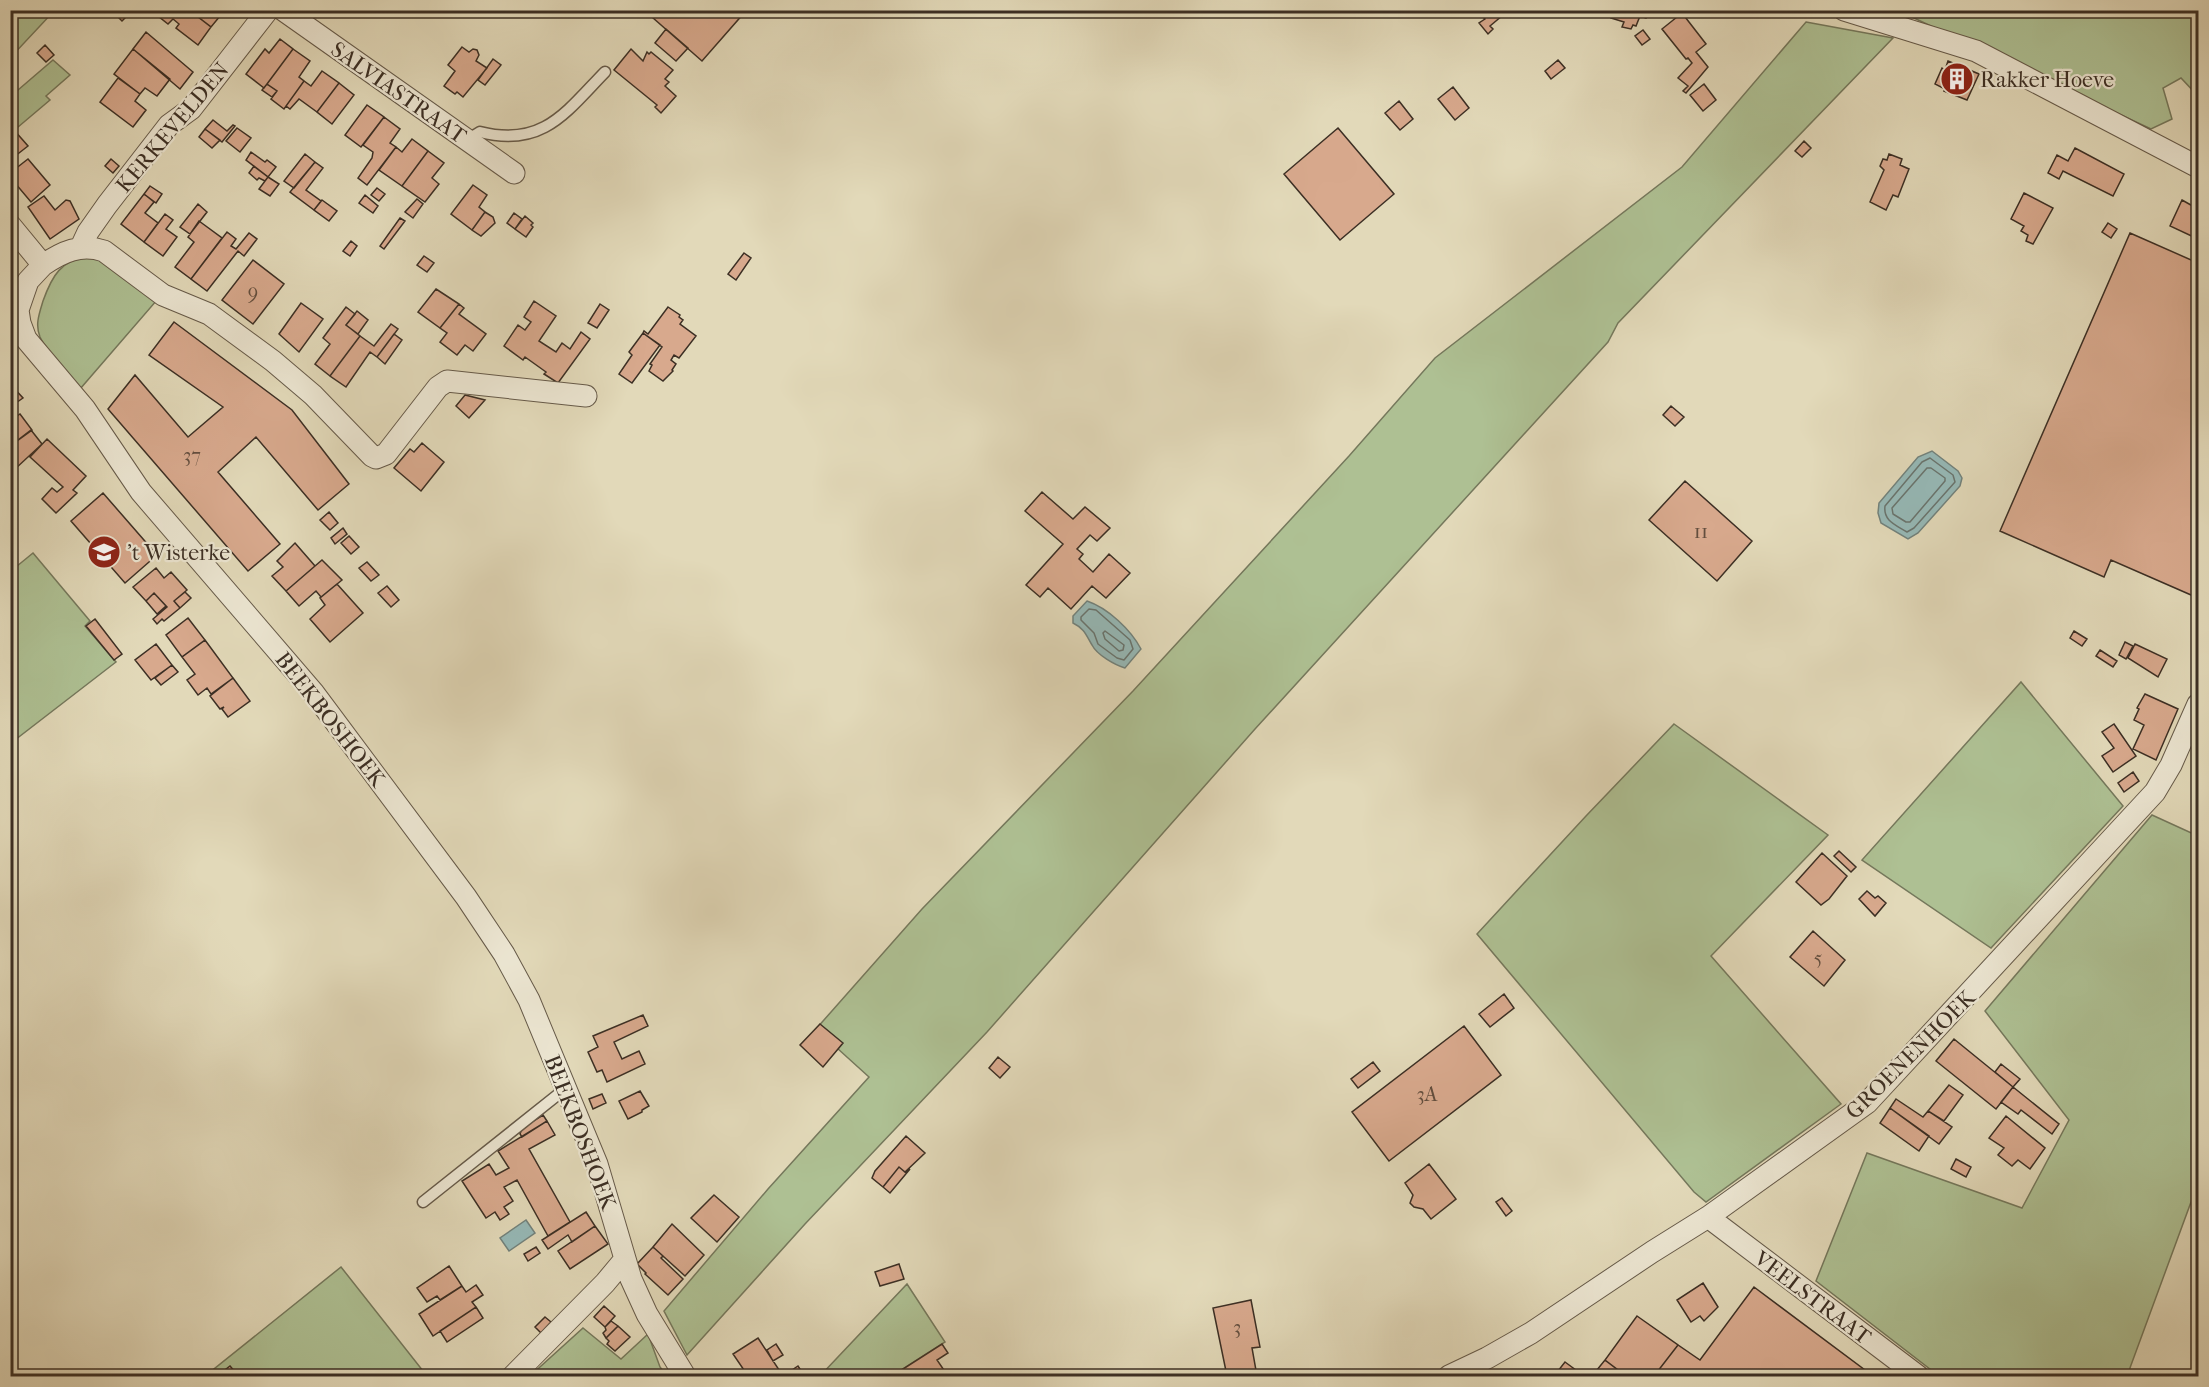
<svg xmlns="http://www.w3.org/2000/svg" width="2209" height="1387" font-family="'IM FELL French Canon',serif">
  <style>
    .green { fill: #aec093; stroke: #75785c; stroke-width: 1.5 }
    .water { fill: #96b9b7; stroke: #72827c; stroke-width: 1.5 }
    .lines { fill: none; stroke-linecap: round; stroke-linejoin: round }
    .shore { stroke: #69746e; stroke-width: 1.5 }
    .building { fill: #d8a98d; stroke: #3c2f24; stroke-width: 1.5 }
    .service-casing { stroke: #665a49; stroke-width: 13 }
    .minor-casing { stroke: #665a49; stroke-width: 23 }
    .service { stroke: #ece6d2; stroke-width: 10 }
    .minor { stroke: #ece6d2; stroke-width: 21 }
    .labels { text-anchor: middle; stroke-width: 4.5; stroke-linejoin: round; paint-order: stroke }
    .number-label { font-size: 20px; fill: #634e3e }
    .poi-label { font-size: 22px; fill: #3c2f24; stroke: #ece6d2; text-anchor: start }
    .street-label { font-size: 22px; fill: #3c2f24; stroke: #ece6d2 }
  </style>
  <rect width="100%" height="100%" fill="#e2d9b9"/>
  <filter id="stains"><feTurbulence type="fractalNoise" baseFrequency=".00333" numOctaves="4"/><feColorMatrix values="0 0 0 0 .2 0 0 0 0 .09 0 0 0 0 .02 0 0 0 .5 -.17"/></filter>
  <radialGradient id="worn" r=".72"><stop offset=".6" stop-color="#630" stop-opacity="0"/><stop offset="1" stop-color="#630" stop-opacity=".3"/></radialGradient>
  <path class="green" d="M11,10L54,11L11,57L10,11Z
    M1899,11H2198V96L2181,78L2163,88L2172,119L2151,129Z
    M1806,22L1893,38L1618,323L1608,342L1255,729L987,1032L805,1224L687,1355L664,1311L768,1189L869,1077L816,1029L922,909L1133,691L1349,456L1435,358L1682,167Z
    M53,60L70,75L46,96L50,100L11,133V96Z
    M90,257L101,260L157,300L80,389C70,376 46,350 40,337C35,325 39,314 43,301C52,276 61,259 90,257Z
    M33,553L90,621L85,626L116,662L11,743V571Z
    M2021,682L2123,806L1991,948L1862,860Z
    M1674,724L1828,835L1711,956L1841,1104L1706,1202L1694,1192L1477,934L1586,816Z
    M2152,815L2198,836V1183L2127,1376H1939L1816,1281L1867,1153L2022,1208L2069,1120L1985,1011Z
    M341,1267L427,1376H214L209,1373Z
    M907,1284L945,1342L892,1376H820Z
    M583,1328L621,1359L648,1334L660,1367L667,1376H530Z"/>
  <path class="water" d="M1932,451L1958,471L1962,478L1960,486L1918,533L1908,539L1881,523L1878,513L1879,503L1918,457Z
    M1087,601C1108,608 1131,630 1141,649L1125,668C1115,665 1097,655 1092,645C1086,635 1085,629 1073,623V616Z
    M526,1220L535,1233L509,1251L500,1238Z"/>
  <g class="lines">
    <path class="shore" d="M1930,458L1953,475L1955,482L1914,528L1907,532C1896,525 1883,521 1885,506L1922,462Z
      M1927,468H1931L1945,478V481L1910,522H1906L1893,514L1892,508Z
      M1089,609L1096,610L1130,640L1133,649L1124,660L1117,658L1098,644L1094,633L1081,620V617Z
      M1105,631L1124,645L1123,650L1119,651L1105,639L1103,633Z"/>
  </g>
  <path class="building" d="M111,10H133L122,21Z
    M162,10H189L211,27L198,45L176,28L179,24L173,19L168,24L158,16Z
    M189,10H225L211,27Z
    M644,10H740L744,13L702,61Z
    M1489,10H1509L1490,26L1493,29L1488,34L1479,23L1485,19L1482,16Z
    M1614,10H1649L1646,18L1640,16L1636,26L1633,25L1631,29L1622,27L1624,22L1611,18Z
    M1682,13L1706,44L1696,52L1708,67L1686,93L1683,91L1688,86L1678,78L1692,63L1688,58L1686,59L1662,29Z
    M666,29L688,48L676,61L655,43Z
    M1643,30L1650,39L1642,45L1635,36Z
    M146,32L193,72L180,89L133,49Z
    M280,39L293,49L264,88L246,74L265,49L269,53Z
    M45,45L54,55L46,62L37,53Z
    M462,47L469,52L473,49L477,50L479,55L476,61L487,68L463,97L457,92L455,94L444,86L455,71L448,65Z
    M133,49L170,79L157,96L145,88L140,94L114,74Z
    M293,49L310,61L299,77L304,81L284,109L271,99L277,91L267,84Z
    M631,49L643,61L647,52L649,54L651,52L673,70L665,79L669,82L665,86L676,96L661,113L655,107L657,105L614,70Z
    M493,59L501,65L485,85L478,80Z
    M1558,60L1565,68L1551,79L1545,71Z
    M1948,61L1979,74L1967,100L1944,91L1945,89L1935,84L1942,68L1945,70Z
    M322,71L339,83L317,112L299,99L290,109L286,106L304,81L311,86Z
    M118,78L140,94L135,101L146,110L133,127L100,102Z
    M339,83L354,95L332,124L317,112Z
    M267,84L277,91L272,97L262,90Z
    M1704,84L1716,100L1703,111L1690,95Z
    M1453,87L1469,108L1455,120L1438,99Z
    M1399,101L1413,119L1400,130L1385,113Z
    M367,105L384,117L361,147L345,135Z
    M384,117L400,129L390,143L396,147L367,185L358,178L372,158L373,152L363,145Z
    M213,120L227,131L233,125L235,126L222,142L205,129Z
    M237,128L251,138L240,152L226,141Z
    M1338,128L1394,194L1340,240L1284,174Z
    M205,129L220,140L212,148L199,137Z
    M14,130L28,146L10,160V133Z
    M412,139L428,151L402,186L379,170L396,147L402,152Z
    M1804,141L1811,148L1802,157L1795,151Z
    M2075,148L2124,174L2113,196L2063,171L2059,179L2048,173L2057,155L2068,161Z
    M428,151L444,163L432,178L439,184L425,202L402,186Z
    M251,152L265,162L267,160L276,167L268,177L246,160Z
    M305,154L315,162L294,188L284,181Z
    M1889,154L1902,159L1900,165L1909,169L1898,197L1893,195L1886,210L1870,202L1884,170L1880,166L1883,159L1887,160Z
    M28,159L50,185L31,202L15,183L10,187V173Z
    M111,159L119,166L113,173L105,166Z
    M315,162L323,168L306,190L321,201L314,210L290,192Z
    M254,166L268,177L265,181L259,178L257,180L249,173Z
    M268,177L279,184L270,196L259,189Z
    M473,185L487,195L479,207L485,212L472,230L451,214Z
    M150,186L162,194L156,203L144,194Z
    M377,188L385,194L379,201L371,195Z
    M2024,193L2053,208L2033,244L2026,241L2028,235L2021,231L2024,226L2011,219Z
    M144,194L154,202L145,213L158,223L144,242L121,224Z
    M365,195L378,206L373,213L359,203Z
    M44,196L55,210L66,200L70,201L79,219L50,239L28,207Z
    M417,199L423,204L413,218L405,212Z
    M322,200L337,211L329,221L314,210Z
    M2182,200L2198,209V239L2170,226Z
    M198,204L207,212L190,234L180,227Z
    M485,212L493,217L495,223L481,236L472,230Z
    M514,213L522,219L515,229L507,223Z
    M165,214L173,220L166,229L177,237L163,256L144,242Z
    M525,216L533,223L531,225L533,227L526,237L515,229Z
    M400,218L405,221L384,249L380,246Z
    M199,221L222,238L191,279L175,267L194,242L188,237Z
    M2108,223L2117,229L2111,238L2102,232Z
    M227,232L236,239L231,246L236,249L249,233L257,239L244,256L238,251L207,291L191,279Z
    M2130,233L2198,263V598L2111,560L2104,577L2000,531Z
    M351,241L357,246L350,256L343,251Z
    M744,253L751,258L736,280L728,274Z
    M424,256L434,263L427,272L417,265Z
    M253,260L284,284L253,324L222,300Z
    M436,289L459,304L440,328L418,312Z
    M534,301L556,316L539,341L556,352L562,343L570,349L581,332L590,339L558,383L544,374L546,372L525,357L523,360L504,346L518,325L525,330L531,322L524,317Z
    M301,303L323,319L299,352L279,334Z
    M459,304L464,308L459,314L486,334L473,351L465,345L457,355L440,342L447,333L440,328Z
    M600,304L609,310L597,328L588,323Z
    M346,307L355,314L346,325L360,336L330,376L315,364L330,344L323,338Z
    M668,307L680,315L679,317L683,320L680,324L696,336L679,358L674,355L671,360L676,364L672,370L673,371L663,381L649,371L652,365L650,364L662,347L643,333L644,331L648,334Z
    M357,311L368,320L358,334L346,325Z
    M174,322L292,410L349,484L318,510L256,437L218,472L280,544L248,571L108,409L135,375L188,437L223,407L149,355Z
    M391,324L398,329L377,357L370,352L346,387L330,376L360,336L374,346Z
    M643,333L660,345L632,383L619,374L632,355L629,352Z
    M394,334L402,340L385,364L377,357Z
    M10,384L23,398L10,407Z
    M465,395L485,400L469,418L456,406Z
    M1671,406L1684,417L1675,426L1663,415Z
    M20,414L32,430L10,446V421Z
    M31,430L42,444L14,470L10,465V446Z
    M47,439L86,476L73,490L77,493L56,513L42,499L52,488L57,492L63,487L30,457Z
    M422,443L444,462L421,491L394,468L410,449L414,452Z
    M1685,481L1752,541L1717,581L1649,520Z
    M1042,492L1073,519L1085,507L1110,528L1097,541L1090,535L1077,549L1083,554L1079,559L1093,572L1109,554L1130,573L1106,598L1092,586L1071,609L1048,588L1040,597L1026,585L1063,544L1025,511Z
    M103,493L157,555L125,583L71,521Z
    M329,512L338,523L330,530L320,520Z
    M343,528L347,534L335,544L331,538Z
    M349,536L359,547L351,554L341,543Z
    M295,543L315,566L286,591L272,576L283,567L277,561Z
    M322,560L342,580L321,597L316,591L299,606L286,591Z
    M367,562L379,575L371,581L359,568Z
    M156,568L164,578L171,572L187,590L174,601L180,608L164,621L162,619L157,624L153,619L167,607L154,593L146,601L133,587Z
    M337,584L363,613L330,642L310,619L325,605L320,598Z
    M387,586L399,600L391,607L378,593Z
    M185,592L191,598L180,608L174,601Z
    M154,593L166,606L157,614L146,601Z
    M188,618L205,640L182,657L166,635Z
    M95,619L122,654L114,660L86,626Z
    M2074,631L2087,639L2082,646L2070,638Z
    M205,640L233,678L211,694L207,688L198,695L187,680L195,674L182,657Z
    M2125,642L2133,646L2126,659L2119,655Z
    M156,644L172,665L151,680L135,660Z
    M2135,644L2167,659L2158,677L2128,658Z
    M2100,650L2117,661L2113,667L2096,656Z
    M172,665L178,672L161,685L155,678Z
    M233,678L250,701L228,717L222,709L224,707L220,709L210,696Z
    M2145,694L2178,709L2156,760L2133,749L2144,725L2134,720L2139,709L2137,708Z
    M2114,724L2136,756L2113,772L2102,756L2114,748L2102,732Z
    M2133,772L2139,781L2124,792L2118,783Z
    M1839,851L1856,867L1851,872L1834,856Z
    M1822,853L1847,876L1829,899L1821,905L1796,882Z
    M1867,891L1875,898L1878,896L1886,903L1875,916L1859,899Z
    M1813,931L1845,960L1824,986L1790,957Z
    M1504,994L1514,1008L1490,1027L1479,1014Z
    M643,1015L648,1026L614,1042L622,1059L639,1051L645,1064L607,1082L602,1070L597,1072L588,1052L598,1047L593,1036Z
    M820,1024L843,1043L823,1067L800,1045Z
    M1464,1026L1501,1075L1389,1161L1352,1112Z
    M1954,1039L2013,1087L1996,1109L1936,1061Z
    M998,1057L1010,1067L1000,1078L989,1068Z
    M1373,1062L1380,1071L1358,1088L1351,1079Z
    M2001,1064L2020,1079L2013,1087L1995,1072Z
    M1949,1085L1963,1095L1944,1121L1928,1111Z
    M2013,1087L2059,1124L2052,1134L2021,1110L2018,1114L2001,1102Z
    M640,1091L649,1106L642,1110V1112L628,1119L619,1101Z
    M602,1094L606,1103L593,1109L589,1099Z
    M1896,1099L1923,1117L1928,1111L1952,1127L1939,1144L1890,1108Z
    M1890,1108L1929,1136L1919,1151L1880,1123Z
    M543,1115L547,1121L522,1137L520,1134L522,1128Z
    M2006,1116L2045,1148L2030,1169L2018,1160L2012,1166L1998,1155L2004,1148L1989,1138Z
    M547,1121L555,1135L529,1149L570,1222L548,1236L517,1180L504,1187L513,1201L504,1207L509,1214L500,1220L495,1212L486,1218L462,1181L489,1164L496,1175L509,1168L498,1151Z
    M906,1136L925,1153L905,1172L899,1167L883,1187L872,1178L875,1171Z
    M1956,1159L1971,1167L1966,1177L1951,1169Z
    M1429,1164L1456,1199L1431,1219L1423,1209L1414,1207L1410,1203L1413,1195L1405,1183Z
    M899,1167L905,1172L910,1169L890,1193L883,1187Z
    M714,1195L739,1217L717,1242L691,1218Z
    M1502,1198L1512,1211L1506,1216L1496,1202Z
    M586,1212L595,1226L572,1242L568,1235L548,1249L542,1240Z
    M672,1224L704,1255L685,1276L653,1247Z
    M595,1226L608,1244L570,1269L558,1251Z
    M536,1247L540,1253L528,1261L524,1254Z
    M653,1247L663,1256L661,1258L683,1279L668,1295L645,1274L646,1273L637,1264Z
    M899,1264L904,1279L880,1286L875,1272Z
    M449,1266L462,1286L440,1300L437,1296L427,1302L417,1288Z
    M1703,1283L1718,1307L1704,1321L1700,1316L1691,1322L1677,1300Z
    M476,1285L483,1295L472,1302L476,1307L433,1336L419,1314L462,1286L466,1292Z
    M1754,1287L1873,1376H1654L1678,1345L1700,1360Z
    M1251,1300L1260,1347L1252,1348L1257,1376H1227L1213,1308Z
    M604,1306L615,1316L605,1327L594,1317Z
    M476,1307L483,1318L447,1342L440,1331Z
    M1637,1316L1678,1345L1654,1376H1626L1605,1360Z
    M545,1317L551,1322L541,1333L535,1327Z
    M611,1321L618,1326L606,1338L603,1333L606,1330L605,1327Z
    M618,1326L630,1337L615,1351L607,1344L609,1341L606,1338Z
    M758,1338L783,1376L798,1366L804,1375L802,1376H748L733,1354Z
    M776,1344L783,1355L773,1361L767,1350Z
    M942,1344L948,1353L937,1360L948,1376H892Z
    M1605,1360L1626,1376H1592Z
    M1565,1362L1584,1376H1554Z
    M230,1366L236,1373L232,1376H217Z"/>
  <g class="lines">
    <g class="service-casing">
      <path id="service" d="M467,140L480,132C543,148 566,112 605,72
        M423,1202L565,1089"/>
    </g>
    <g class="minor-casing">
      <path id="minor" d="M283,10L514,173
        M1844,10L1976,51L2198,167
        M10,225L43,265L28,281L18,310L20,323L26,339L85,409L141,492L313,692L466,897L504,954L529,1000L597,1164L631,1279L647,1314L685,1376
        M81,247L88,232L107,205L169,125L191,109L268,10
        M43,265C62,252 81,243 104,251L163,295L209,314L273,361L313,395L372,456L376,458L386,454L438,387L447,381L586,396
        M1708,1217L1918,1376
        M513,1376L605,1283L625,1259
        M1449,1376L1487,1358L1531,1333L1652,1252L1708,1217L1867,1103L2155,792L2171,765L2198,704"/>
    </g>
    <use href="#service" class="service"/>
    <use href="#minor" class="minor"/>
  </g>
  <defs>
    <g id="building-disc" transform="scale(1.725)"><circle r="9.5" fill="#8f2418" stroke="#ece6d2"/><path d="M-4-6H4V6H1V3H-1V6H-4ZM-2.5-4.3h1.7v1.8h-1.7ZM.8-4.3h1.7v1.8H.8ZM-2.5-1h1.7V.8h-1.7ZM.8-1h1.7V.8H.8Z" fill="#fff"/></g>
    <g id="school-disc" transform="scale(1.725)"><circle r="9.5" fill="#8f2418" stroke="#ece6d2"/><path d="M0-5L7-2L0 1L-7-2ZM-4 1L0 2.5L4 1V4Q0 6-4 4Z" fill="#fff"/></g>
  </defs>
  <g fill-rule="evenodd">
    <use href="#building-disc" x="1957" y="79"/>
    <use href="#school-disc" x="104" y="552"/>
  </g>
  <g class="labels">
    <g class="number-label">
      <text x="253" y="299">9</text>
      <text x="192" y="462">37</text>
      <text x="1701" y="538">11</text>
      <text x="1818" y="965">5</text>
      <text x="1427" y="1101">3A</text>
      <text x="1237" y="1334">3</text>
    </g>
    <g class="poi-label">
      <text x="1980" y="87">Rakker Hoeve</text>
      <text x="127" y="560">'t Wisterke</text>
    </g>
    <g class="street-label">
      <text transform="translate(399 92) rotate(35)" y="8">SALVIASTRAAT</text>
      <text transform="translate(172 127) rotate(-50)" y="8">KERKEVELDEN</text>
      <text transform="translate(331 719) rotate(52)" y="8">BEEKBOSHOEK</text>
      <text transform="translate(1910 1054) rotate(-45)" y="8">GROENENHOEK</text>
      <text transform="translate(581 1132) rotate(69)" y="8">BEEKBOSHOEK</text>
      <text transform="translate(1813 1297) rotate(37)" y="8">VEELSTRAAT</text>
    </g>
  </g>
  <rect width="2209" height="1387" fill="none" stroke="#e2d9b9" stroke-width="36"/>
  <rect x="12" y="12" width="2185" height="1363" fill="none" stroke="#3c2f24" stroke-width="3"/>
  <rect x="18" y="18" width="2173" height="1351" fill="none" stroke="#3c2f24" stroke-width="1.5"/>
  <rect width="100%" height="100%" filter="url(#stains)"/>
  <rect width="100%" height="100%" fill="url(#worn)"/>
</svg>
